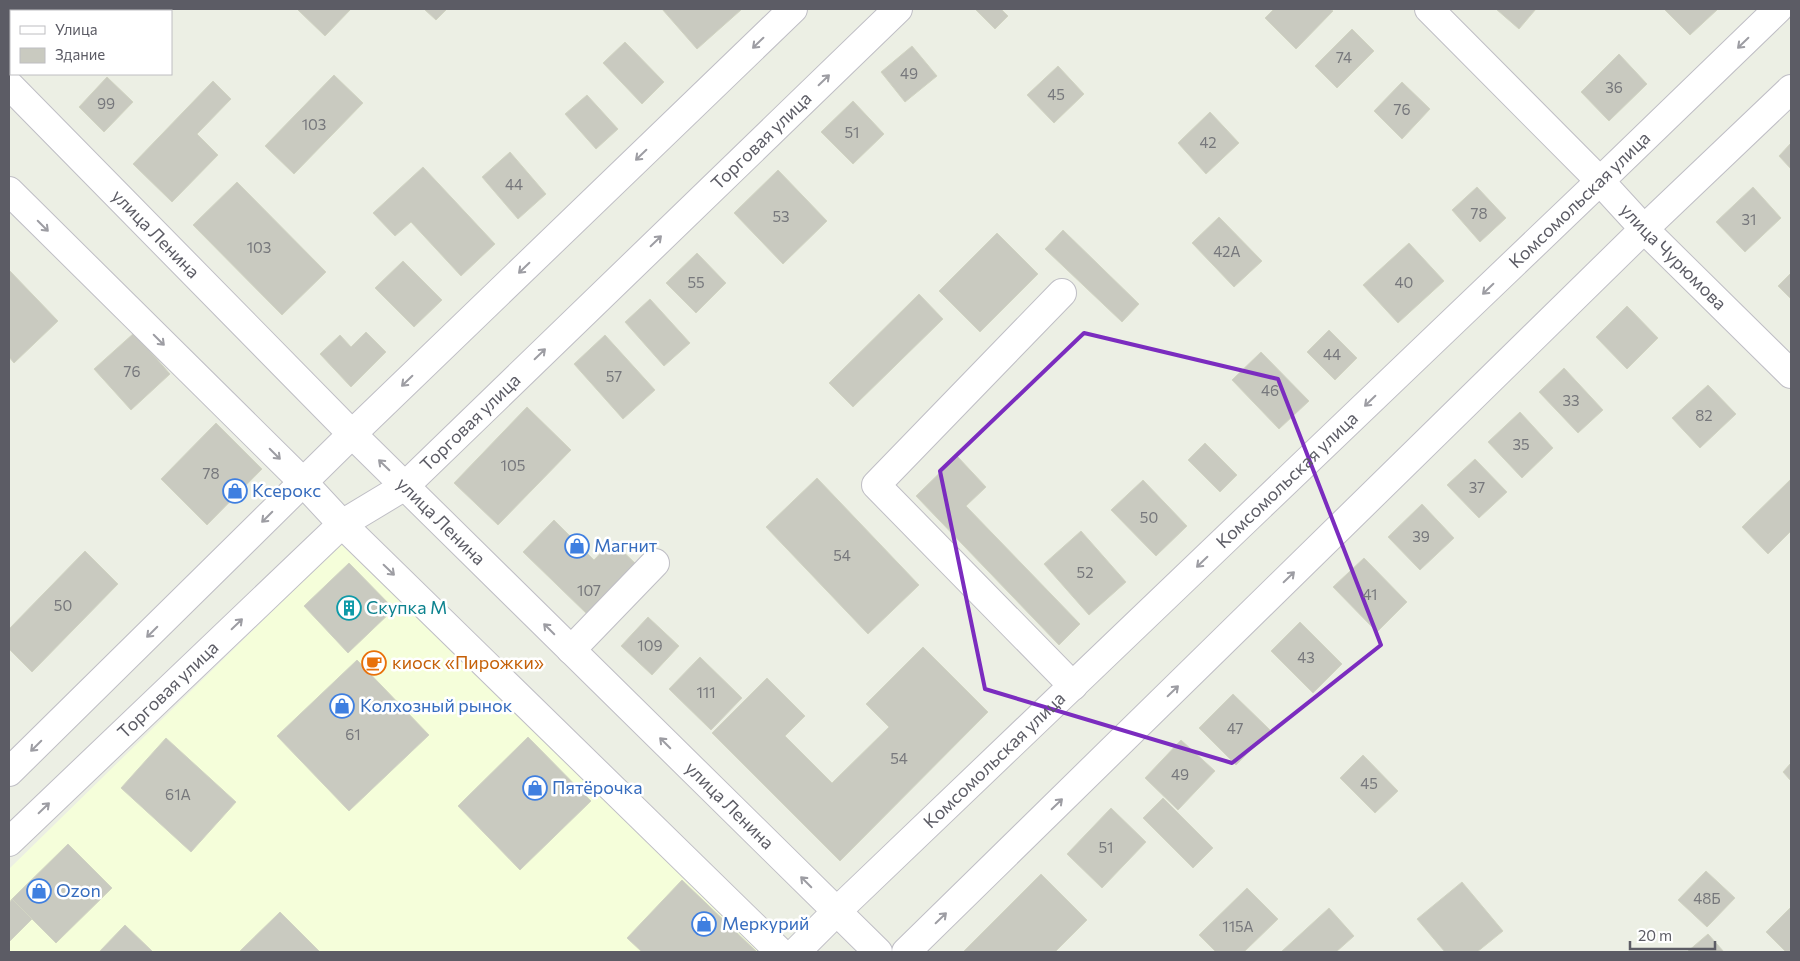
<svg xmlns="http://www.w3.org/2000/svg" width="1800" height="961" font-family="Commissioner,sans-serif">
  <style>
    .commercial { fill: #f5feda }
    .building { fill: #c9cac0; stroke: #d1d4c2 }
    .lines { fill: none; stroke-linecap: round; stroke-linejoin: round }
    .minor-casing { stroke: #bfbec5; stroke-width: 30 }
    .minor { stroke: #fff; stroke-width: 28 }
    .oneway { stroke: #9d9da3 }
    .marked { fill: none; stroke: #7b2cbf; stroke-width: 4; stroke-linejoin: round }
    .labels { text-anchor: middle; stroke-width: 5; stroke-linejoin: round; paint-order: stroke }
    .number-label { font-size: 15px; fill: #77787c }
    .street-label { font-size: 18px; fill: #5c5c65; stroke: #fff }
    .shop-label { font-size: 18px; fill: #366cbe; stroke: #fff; text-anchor: start }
    .culture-label { font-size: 18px; fill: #0d838f; stroke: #fff; text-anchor: start }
    .food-label { font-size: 18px; fill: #c56008; stroke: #fff; text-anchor: start }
  </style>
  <rect width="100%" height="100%" fill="#ecefe4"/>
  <path class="commercial" d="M341,544L763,952H9V869Z"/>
  <path class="building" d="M297,9H351L325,36Z
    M424,9H447L436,20Z
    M662,9H742L697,49Z
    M975,9H1001L1008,16L995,29Z
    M1274,9H1330L1333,11L1296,49L1265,18Z
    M1496,9H1536L1519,29Z
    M1664,9H1718L1690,35Z
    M1352,29L1374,51L1337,88L1315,66Z
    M625,42L664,82L642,104L603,63Z
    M912,46L937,76L905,102L881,72Z
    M1619,54L1647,84L1609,121L1581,92Z
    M1058,66L1084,94L1054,123L1027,95Z
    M334,75L363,103L294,174L265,146Z
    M107,77L133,102L104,132L79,107Z
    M213,81L231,99L197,134L218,155L172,202L133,164Z
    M1402,82L1430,109L1402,139L1374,111Z
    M587,95L618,129L596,149L565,114Z
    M853,101L884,134L853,164L821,132Z
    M1210,112L1239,143L1206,174L1178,143Z
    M1791,143V169L1779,156Z
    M510,152L546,194L518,219L482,177Z
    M423,167L495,244L461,276L411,222L395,236L373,213Z
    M778,170L827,221L783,264L734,213Z
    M237,182L326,272L282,315L193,225Z
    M1477,187L1506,218L1480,242L1452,210Z
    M1753,187L1781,218L1745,252L1716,222Z
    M1219,217L1262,261L1234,287L1192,243Z
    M1063,230L1139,304L1122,322L1045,249Z
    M997,233L1038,274L980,332L939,291Z
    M1409,243L1444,281L1398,323L1363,285Z
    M697,253L726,283L696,313L666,283Z
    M403,261L442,300L414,327L375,288Z
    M9,270L58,321L14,363L9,357Z
    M1791,273V299L1778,286Z
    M919,294L943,319L853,407L829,383Z
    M650,299L690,343L664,366L625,322Z
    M1627,306L1658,338L1627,369L1596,337Z
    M1329,330L1357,358L1335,380L1307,352Z
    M366,332L386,352L351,387L320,354L340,335L351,347Z
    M134,333L170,374L131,410L94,369Z
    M605,335L655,390L623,419L574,364Z
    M1261,352L1309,401L1279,429L1232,380Z
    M1564,368L1603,410L1578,433L1539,392Z
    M1708,385L1736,414L1700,448L1672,418Z
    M527,407L571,450L498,525L454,483Z
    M1520,412L1553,448L1522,478L1488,442Z
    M216,423L262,469L207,525L161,479Z
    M1205,443L1237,475L1220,492L1188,460Z
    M957,456L986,487L966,506L1080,624L1059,645L916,496Z
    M1475,459L1507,492L1479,518L1447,485Z
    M817,478L919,585L868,634L766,527Z
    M1791,479V531L1768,554L1742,527Z
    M1143,480L1187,526L1156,556L1111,510Z
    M1422,504L1454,538L1420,570L1388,537Z
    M554,520L594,560L612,541L638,566L589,616L523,552Z
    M1081,531L1126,582L1089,615L1044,564Z
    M85,551L118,584L32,672L9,649V629Z
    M1364,558L1407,602L1377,632L1333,587Z
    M349,563L394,609L348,653L304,606Z
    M648,617L679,646L652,675L621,646Z
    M1300,622L1342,664L1313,693L1271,651Z
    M923,647L988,712L840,861L712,733L767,678L805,716L785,736L832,783L889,727L866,704Z
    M700,657L742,698L711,730L669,689Z
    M357,660L429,735L349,811L277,736Z
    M1233,694L1270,730L1236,765L1199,728Z
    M528,737L591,801L520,870L458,806Z
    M166,738L236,802L191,852L121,788Z
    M1181,740L1215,771L1178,810L1145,778Z
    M1363,755L1398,791L1375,813L1340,778Z
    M1791,763V781L1783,772Z
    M1163,798L1213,848L1193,868L1143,818Z
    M1111,808L1146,842L1102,888L1067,854Z
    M68,844L112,888L56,943L12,899Z
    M1706,871L1735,898L1707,927L1678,900Z
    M1041,874L1087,920L1055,952H963Z
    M682,880L757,952H642L627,938Z
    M1462,882L1503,931L1477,952H1445L1417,919Z
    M1247,888L1278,919L1244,952H1216L1199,935Z
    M12,899L32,919L9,942V903Z
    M1791,907V952H1786L1766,932Z
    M1329,908L1354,936L1336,952H1281Z
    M280,912L320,952H239Z
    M125,925L153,952H99Z
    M1708,934L1724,952H1687Z"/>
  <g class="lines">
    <g class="minor-casing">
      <g id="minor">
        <path id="s1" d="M1429,9L1600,181L1644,229L1791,374"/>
        <path id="s2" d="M9,85L352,434L878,952"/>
        <path d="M9,191L303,482L342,524L780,952"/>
        <path d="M1062,293L876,485L1073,686"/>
        <path d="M571,650L655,563"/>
        <path d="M9,772L352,434L793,9"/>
        <path id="s3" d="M9,842L342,524L405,486L898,9"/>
        <path id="s4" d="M796,952L836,912L1600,181L1778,9"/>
        <path d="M906,952L1644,229L1791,89"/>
      </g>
    </g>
    <use href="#minor" class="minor"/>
  </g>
  <defs><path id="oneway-shaft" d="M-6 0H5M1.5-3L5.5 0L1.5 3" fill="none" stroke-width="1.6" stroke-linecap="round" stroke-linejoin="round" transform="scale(1.25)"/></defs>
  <g class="oneway">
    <use href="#oneway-shaft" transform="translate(758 43) rotate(136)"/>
    <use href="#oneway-shaft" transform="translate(1743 43) rotate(136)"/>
    <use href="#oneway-shaft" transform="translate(824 80) rotate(-44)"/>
    <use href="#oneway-shaft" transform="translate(641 155) rotate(136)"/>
    <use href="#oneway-shaft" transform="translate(43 226) rotate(45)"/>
    <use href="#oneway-shaft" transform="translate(656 241) rotate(-44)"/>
    <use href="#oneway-shaft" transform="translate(524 268) rotate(136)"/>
    <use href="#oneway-shaft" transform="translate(1488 289) rotate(136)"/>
    <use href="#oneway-shaft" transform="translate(159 340) rotate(45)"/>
    <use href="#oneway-shaft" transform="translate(540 354) rotate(-44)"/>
    <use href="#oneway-shaft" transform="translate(407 381) rotate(136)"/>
    <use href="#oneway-shaft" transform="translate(1370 401) rotate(136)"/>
    <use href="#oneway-shaft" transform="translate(275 454) rotate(45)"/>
    <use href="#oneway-shaft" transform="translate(384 465) rotate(-136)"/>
    <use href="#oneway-shaft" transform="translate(267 517) rotate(135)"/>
    <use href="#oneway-shaft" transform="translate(1202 562) rotate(136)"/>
    <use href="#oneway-shaft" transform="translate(389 570) rotate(44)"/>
    <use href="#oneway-shaft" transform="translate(1289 577) rotate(-44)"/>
    <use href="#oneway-shaft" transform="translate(237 624) rotate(-44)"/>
    <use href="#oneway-shaft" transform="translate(549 629) rotate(-135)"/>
    <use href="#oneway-shaft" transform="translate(152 632) rotate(135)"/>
    <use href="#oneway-shaft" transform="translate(1173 691) rotate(-44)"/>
    <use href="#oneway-shaft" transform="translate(665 743) rotate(-135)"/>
    <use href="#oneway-shaft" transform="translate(36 746) rotate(135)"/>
    <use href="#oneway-shaft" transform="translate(1057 804) rotate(-44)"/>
    <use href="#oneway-shaft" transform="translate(44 808) rotate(-44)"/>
    <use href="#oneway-shaft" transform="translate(806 882) rotate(-135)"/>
    <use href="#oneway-shaft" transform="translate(941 918) rotate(-44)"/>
  </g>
  <path class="marked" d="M1084,333L1278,379L1381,645L1232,763L985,689L940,471Z"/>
  <defs>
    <g id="shop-ring" transform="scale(1.25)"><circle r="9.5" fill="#fff" stroke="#3f7fe0" stroke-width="1.5"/><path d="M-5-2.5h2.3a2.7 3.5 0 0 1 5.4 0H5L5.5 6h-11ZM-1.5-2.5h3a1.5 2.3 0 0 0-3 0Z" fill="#3f7fe0"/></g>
    <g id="building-ring" transform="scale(1.25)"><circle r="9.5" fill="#fff" stroke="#0f9aa8" stroke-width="1.5"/><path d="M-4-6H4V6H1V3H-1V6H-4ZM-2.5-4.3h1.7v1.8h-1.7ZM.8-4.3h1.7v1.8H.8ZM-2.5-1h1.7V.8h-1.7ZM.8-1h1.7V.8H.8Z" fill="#0f9aa8"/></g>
    <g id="cafe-ring" transform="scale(1.25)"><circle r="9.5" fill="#fff" stroke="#e8710a" stroke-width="1.5"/><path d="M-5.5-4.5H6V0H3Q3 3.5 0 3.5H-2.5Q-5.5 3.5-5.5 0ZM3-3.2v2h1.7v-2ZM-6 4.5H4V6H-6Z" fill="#e8710a"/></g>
  </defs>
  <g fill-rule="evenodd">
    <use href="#shop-ring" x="235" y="491"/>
    <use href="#shop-ring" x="577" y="546"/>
    <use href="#building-ring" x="349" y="608"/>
    <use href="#cafe-ring" x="374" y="663"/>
    <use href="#shop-ring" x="342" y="706"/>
    <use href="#shop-ring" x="535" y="788"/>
    <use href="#shop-ring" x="39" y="891"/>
    <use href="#shop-ring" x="704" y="924"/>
  </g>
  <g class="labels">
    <g class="number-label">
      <text x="1344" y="63">74</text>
      <text x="909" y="79">49</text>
      <text x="1614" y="93">36</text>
      <text x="1056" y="100">45</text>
      <text x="106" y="109">99</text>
      <text x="1402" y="115">76</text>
      <text x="314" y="130">103</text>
      <text x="852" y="138">51</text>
      <text x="1208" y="148">42</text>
      <text x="514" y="190">44</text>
      <text x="1479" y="219">78</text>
      <text x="781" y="222">53</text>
      <text x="1749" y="225">31</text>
      <text x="259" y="253">103</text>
      <text x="1227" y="257">42А</text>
      <text x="696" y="288">55</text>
      <text x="1404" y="288">40</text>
      <text x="1332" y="360">44</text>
      <text x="132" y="377">76</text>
      <text x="614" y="382">57</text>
      <text x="1270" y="396">46</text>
      <text x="1571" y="406">33</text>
      <text x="1704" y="421">82</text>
      <text x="1521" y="450">35</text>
      <text x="513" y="471">105</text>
      <text x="211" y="479">78</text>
      <text x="1477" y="493">37</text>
      <text x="1149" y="523">50</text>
      <text x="1421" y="542">39</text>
      <text x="842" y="561">54</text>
      <text x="1085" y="578">52</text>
      <text x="589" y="596">107</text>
      <text x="1370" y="600">41</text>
      <text x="63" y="611">50</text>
      <text x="650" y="651">109</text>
      <text x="1306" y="663">43</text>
      <text x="706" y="698">111</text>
      <text x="1235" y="734">47</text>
      <text x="353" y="740">61</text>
      <text x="899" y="764">54</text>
      <text x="1180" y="780">49</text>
      <text x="1369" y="789">45</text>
      <text x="178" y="800">61А</text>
      <text x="1106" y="853">51</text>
      <text x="1707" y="904">48Б</text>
      <text x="1238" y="932">115А</text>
    </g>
    <g class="street-label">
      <text dy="6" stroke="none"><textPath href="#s3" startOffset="1030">Торговая улица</textPath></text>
      <text dy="6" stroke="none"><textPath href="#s4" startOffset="1086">Комсомольская улица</textPath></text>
      <text dy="6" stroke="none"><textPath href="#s2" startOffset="209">улица Ленина</textPath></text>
      <text dy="6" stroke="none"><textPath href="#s1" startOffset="348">улица Чурюмова</textPath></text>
      <text dy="6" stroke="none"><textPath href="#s3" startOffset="625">Торговая улица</textPath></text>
      <text dy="6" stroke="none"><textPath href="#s4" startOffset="681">Комсомольская улица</textPath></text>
      <text dy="6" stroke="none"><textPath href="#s2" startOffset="614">улица Ленина</textPath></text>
      <text dy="6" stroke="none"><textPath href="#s3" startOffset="220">Торговая улица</textPath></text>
      <text dy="6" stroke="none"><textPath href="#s4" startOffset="276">Комсомольская улица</textPath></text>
      <text dy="6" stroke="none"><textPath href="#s2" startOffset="1019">улица Ленина</textPath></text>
    </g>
    <g class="shop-label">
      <text x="252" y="497">Ксерокс</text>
      <text x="594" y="552">Магнит</text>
      <text x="360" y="712">Колхозный рынок</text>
      <text x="552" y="794">Пятёрочка</text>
      <text x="56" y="897">Ozon</text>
      <text x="722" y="930">Меркурий</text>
    </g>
    <g class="culture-label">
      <text x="366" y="614">Скупка М</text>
    </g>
    <g class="food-label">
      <text x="392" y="669">киоск «Пирожки»</text>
    </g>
  </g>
  <rect width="1800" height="961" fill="none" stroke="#5c5c65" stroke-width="20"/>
  <rect x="10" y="10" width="162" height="65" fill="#ffffff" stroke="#bebec1"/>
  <rect x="20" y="26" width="25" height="8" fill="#ffffff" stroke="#bebec1"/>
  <text x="55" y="35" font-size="15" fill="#5c5c65">Улица</text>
  <rect x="20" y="48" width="25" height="15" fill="#c9cac0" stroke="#bebec1"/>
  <text x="55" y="60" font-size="15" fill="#5c5c65">Здание</text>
  <path d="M1630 941v8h85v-8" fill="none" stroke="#5c5c65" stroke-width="2.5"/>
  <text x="1638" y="941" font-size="15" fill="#5c5c65" stroke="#ffffff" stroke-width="4" paint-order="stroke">20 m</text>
</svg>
